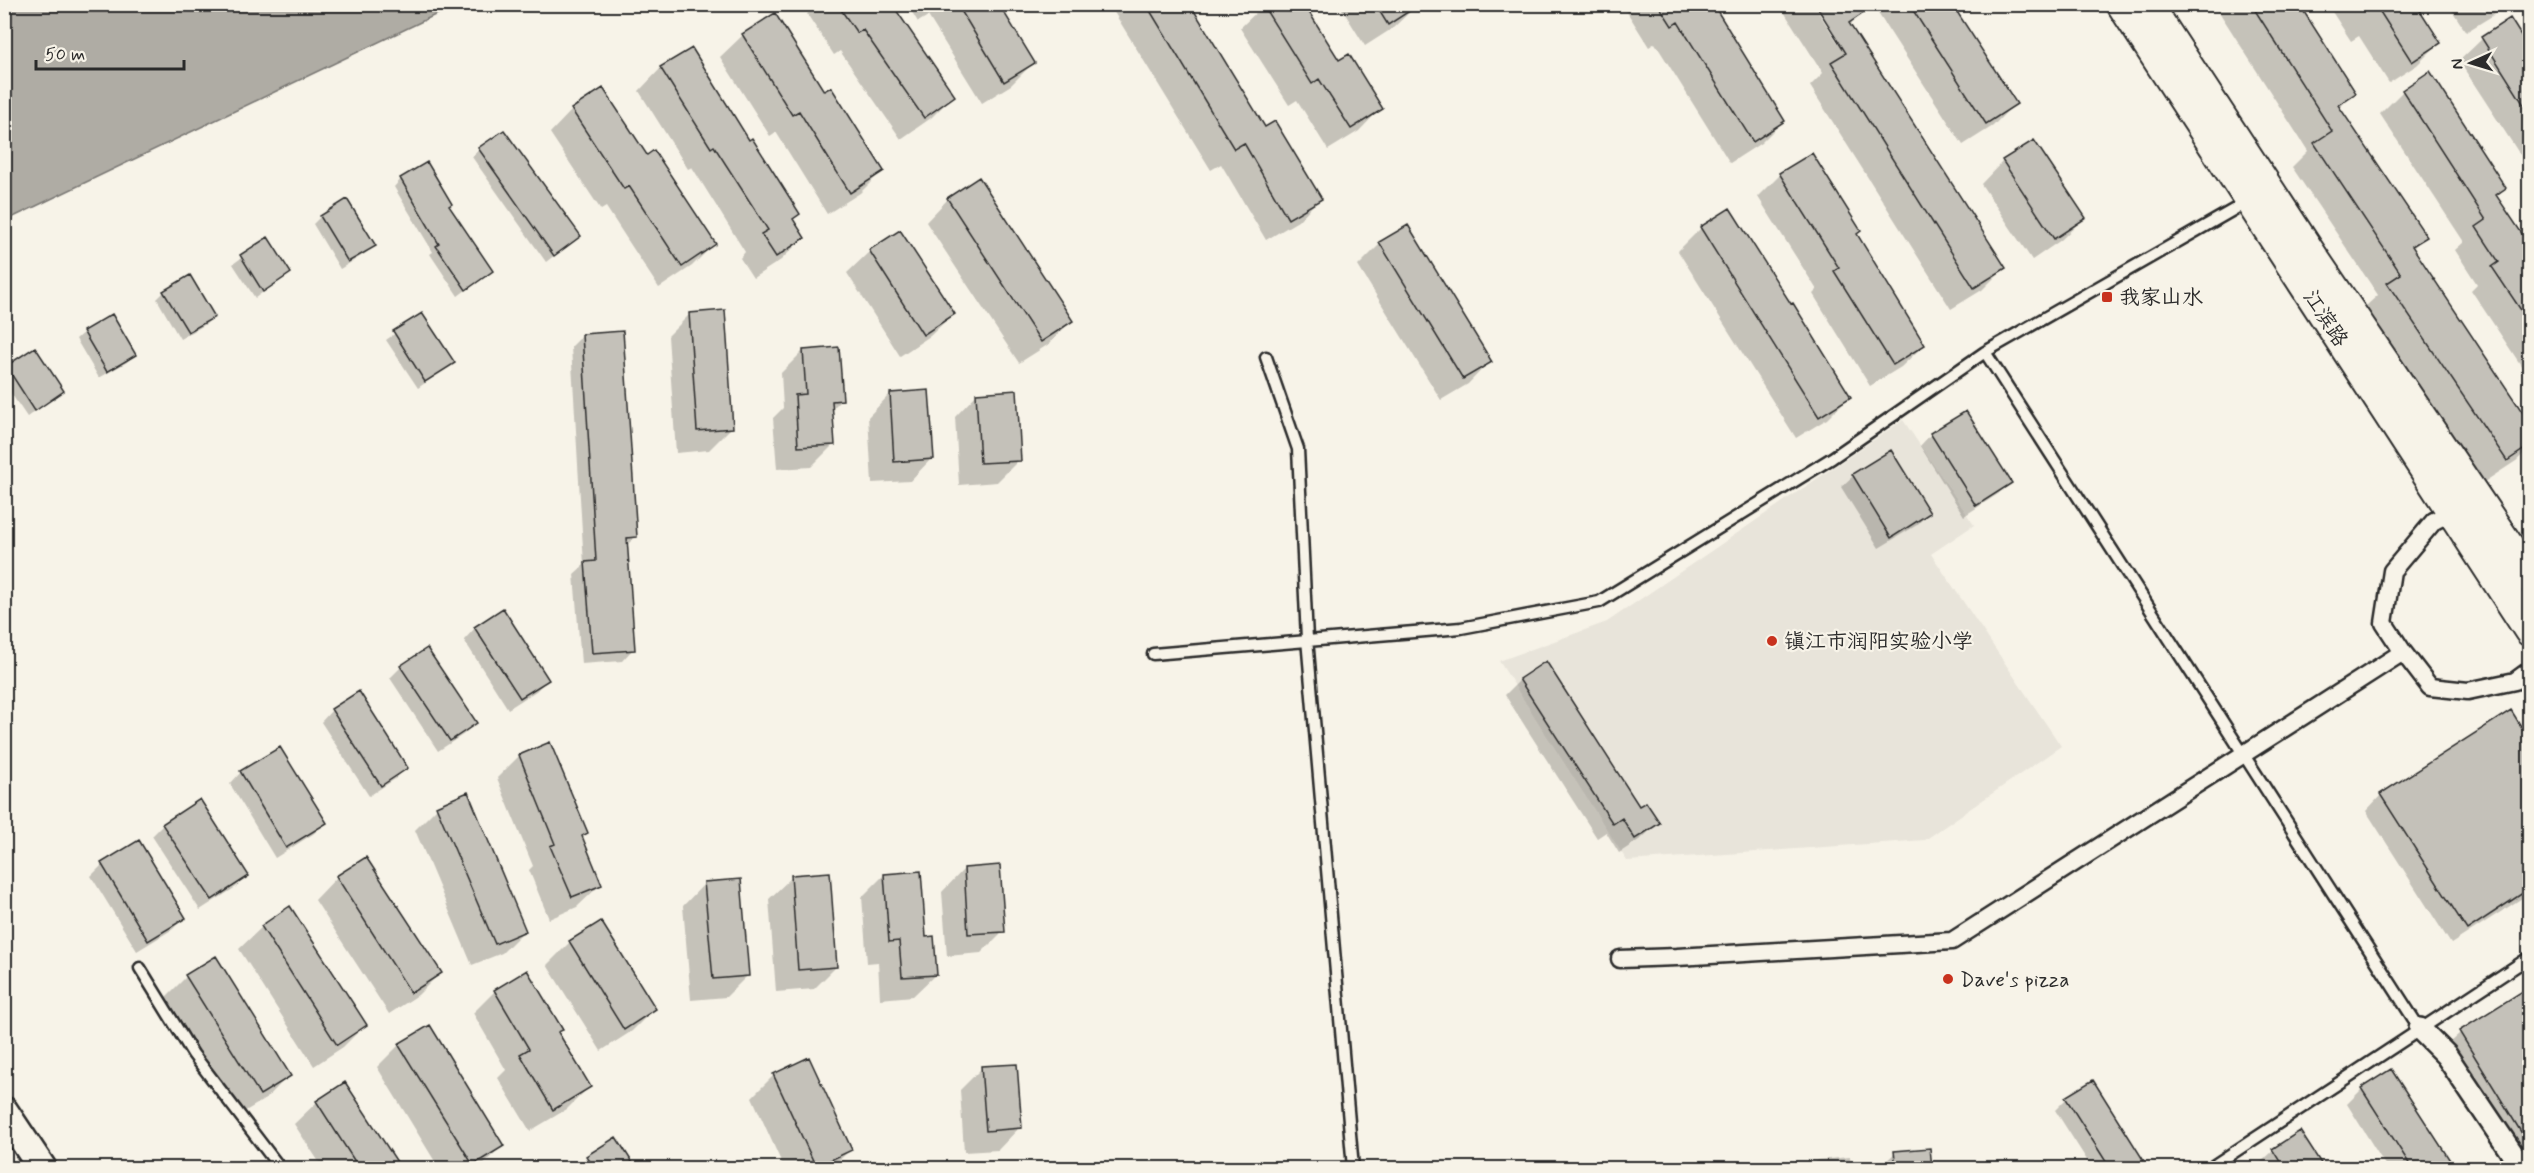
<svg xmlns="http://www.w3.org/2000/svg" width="2534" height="1173" font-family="Mynerve,'LXGW WenKai TC',sans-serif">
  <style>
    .built { fill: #e8e4da }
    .water { fill: #afaca4; stroke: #7a7874; stroke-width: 1.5 }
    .shadow { fill: #0003 }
    .building { fill: #c4c1b9; stroke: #2b2b2b; stroke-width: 1.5 }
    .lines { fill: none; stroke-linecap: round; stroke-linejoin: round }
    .service-casing { stroke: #2b2b2b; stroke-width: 15 }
    .pedestrian-casing { stroke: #2b2b2b; stroke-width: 21 }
    .minor-casing { stroke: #2b2b2b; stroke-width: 26 }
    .tertiary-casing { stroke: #2b2b2b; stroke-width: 32 }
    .secondary-casing { stroke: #2b2b2b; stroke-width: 34 }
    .service { stroke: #f7f3e8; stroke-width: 10 }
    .pedestrian { stroke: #f7f3e8; stroke-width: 16 }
    .minor { stroke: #f7f3e8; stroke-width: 21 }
    .tertiary { stroke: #f7f3e8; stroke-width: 27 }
    .secondary { stroke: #f7f3e8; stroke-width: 30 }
    .poi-dot { fill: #c8321e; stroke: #f7f3e8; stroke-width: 2 }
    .labels { text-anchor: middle; stroke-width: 4.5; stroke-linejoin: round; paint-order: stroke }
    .poi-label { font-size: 21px; fill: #2b2b2b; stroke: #f7f3e8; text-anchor: start }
    .street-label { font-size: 21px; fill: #2b2b2b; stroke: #f7f3e8 }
  </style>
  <rect width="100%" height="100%" fill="#f7f3e8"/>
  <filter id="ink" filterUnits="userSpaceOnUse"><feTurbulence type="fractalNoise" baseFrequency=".0167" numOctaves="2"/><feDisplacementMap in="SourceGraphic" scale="12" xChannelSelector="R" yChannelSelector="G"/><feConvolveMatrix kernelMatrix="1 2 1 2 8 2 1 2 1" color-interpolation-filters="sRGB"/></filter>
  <g filter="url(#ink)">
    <path class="built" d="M1903,420L1974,525L1931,554L2061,746L1925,840L1627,861L1499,661L1607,622Z"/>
    <path class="water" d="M4,5L5,4L456,5L5,221Z"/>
    <path class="shadow" d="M817,4H882L953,96L931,118L901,139L840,51L834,55L807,14Z
      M907,4H997L1033,63L1011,85L982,103L928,16L918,22Z
      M1109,4H1188L1265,129L1320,198L1298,221L1266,240L1221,164L1211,170Z
      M1265,4L1339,63L1381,108L1359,131L1328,150L1297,100L1289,105L1240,28Z
      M1339,4H1415L1416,6L1393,28L1365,46Z
      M1622,4H1700L1783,121L1761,143L1730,163L1655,43L1649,47Z
      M1779,4H1813L1838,43L1841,42L1817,4L1861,14L1849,26L2004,268L1982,290L1951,309L1810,86L1823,73Z
      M1872,4H1951L2015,103L1993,126L1963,145Z
      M2214,4H2297L2354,93L2339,108L2425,236L2412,249L2530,425V448L2516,461L2484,482L2366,306L2378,295L2292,167L2308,151Z
      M2327,4H2414L2439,43L2417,65L2389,83L2359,36L2351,41Z
      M2448,4H2503L2492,16L2466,32Z
      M775,15L824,94L882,171L860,193L827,214L776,132L770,136L720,57L743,35Z
      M2510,20L2530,50V170L2459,61L2482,39Z
      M661,68L749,142L798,214L792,221L803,238L781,260L753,278L740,258L745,252L692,167L688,169L639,91Z
      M2430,73L2505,188L2496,197L2530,247L2526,254L2530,259V379L2471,290L2477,284L2455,250L2464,242L2380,114L2403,91Z
      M572,110L647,157L714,244L692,266L659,288L606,207L601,210L550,133Z
      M479,149L579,236L546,262L472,157Z
      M2003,161L2084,218L2061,240L2032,260L1981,184Z
      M1780,175L1924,345L1901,367L1870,386L1813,294L1817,290L1758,197Z
      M401,179L447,206L491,271L458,296L430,254L433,252L394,187Z
      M948,199L1071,321L1049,344L1019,363L926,222Z
      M346,201L374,245L366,253L340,269L313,224L320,217Z
      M1730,210L1849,397L1827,419L1796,438L1678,251L1701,228Z
      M900,232L953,314L930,336L900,356L847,273L870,251Z
      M267,239L289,273L255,298L233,264Z
      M1380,244L1490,361L1468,384L1441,400L1358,266Z
      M164,292L213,317L206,324L180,339L157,299Z
      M690,314L731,428L709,450L676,453L668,336Z
      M421,315L453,363L418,388L386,340Z
      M84,332L134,354L127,362L99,378L76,339Z
      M582,336L636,536L626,546L633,649L622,661L581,664L574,574L584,565L571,347Z
      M35,349L62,391L27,417L4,383V370Z
      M803,351L842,399L831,410L834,444L811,467L777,469L773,418L783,408L781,373Z
      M890,394L932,458L910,481L872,483L868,417Z
      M977,394L1019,460L997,482L959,485L955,417Z
      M1931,434L2010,483L1998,494L1964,516L1920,446Z
      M1890,452L1928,513L1917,525L1879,548L1841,487L1853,476Z
      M4,474L11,485L4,492Z
      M475,628L547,680L536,691L508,709L464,640Z
      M401,667L475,723L464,734L438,751L390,678Z
      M1520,680L1639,809L1658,823L1642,838L1619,853L1606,832L1597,838L1505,695Z
      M332,710L406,768L395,779L369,796L321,722Z
      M2510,712L2530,742V893L2451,944L2366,811L2381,795Z
      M519,756L586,833L581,838L600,885L577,907L549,919L529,870L533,866L497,778Z
      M241,772L325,823L313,834L275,858L230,784Z
      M437,808L525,930L502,953L472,965L415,830Z
      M163,825L247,875L236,887L200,910L152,836Z
      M366,859L440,973L418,995L389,1014L315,900L337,877Z
      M102,865L184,917L173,929L137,951L91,876Z
      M964,869L1003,931L981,953L947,956L942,892Z
      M884,875L925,939L936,974L913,996L880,999L878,962L867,963L862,897Z
      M792,877L836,967L814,989L776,992L769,899Z
      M705,883L748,975L726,997L691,1000L683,906Z
      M290,909L365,1025L343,1047L314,1066L239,949L262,927Z
      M601,923L654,1009L632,1031L601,1051L547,965L570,942Z
      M215,958L289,1075L267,1098L237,1116L164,999L186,977Z
      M2530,988V1149L2518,1156L2448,1044L2460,1033Z
      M495,991L561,1029L557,1033L589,1087L567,1109L530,1131L498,1078L506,1070L473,1013Z
      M399,1045L502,1146L479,1168H439L377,1067Z
      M982,1068L1020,1127L998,1150L964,1152L960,1090Z
      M2390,1071L2453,1168H2387L2347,1104L2362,1089Z
      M774,1075L850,1150L831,1168H784L752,1097Z
      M344,1084L399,1168H323L294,1124L317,1102Z
      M2066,1099L2142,1160L2133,1168H2092L2055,1110Z
      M2300,1133L2322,1168H2266L2261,1162L2273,1151Z
      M615,1139L635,1168H576L587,1157Z
      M1928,1150L1930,1168H1884L1883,1164L1895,1153Z
      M1850,1157L1851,1168H1808L1817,1160Z
      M1039,1163L1040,1168H998L1001,1166Z
      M1771,1163L1772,1168H1734L1738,1165Z"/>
    <path class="building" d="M837,4H892L955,96L924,118L863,30L857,33Z
      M957,4H999L1035,63L1004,82Z
      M1146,4H1190L1265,127L1275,121L1322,199L1288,219L1244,143L1234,149Z
      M1262,4H1304L1339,60L1349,54L1383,109L1351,129L1319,79L1312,84Z
      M1375,4H1420L1388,25Z
      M1658,4H1713L1785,121L1753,142L1678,22L1672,26Z
      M1815,4H1877L1849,23L2006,268L1974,288L1831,62L1846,53Z
      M1909,4H1952L2017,104L1986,124Z
      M2251,4H2299L2356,93L2338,105L2427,237L2412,246L2529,422V446L2507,461L2387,283L2401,274L2314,143L2332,131Z
      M2375,4H2416L2441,43L2412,62Z
      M775,13L824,91L831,87L884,171L850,193L799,111L792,115L742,34Z
      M2510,18L2529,48V113L2481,37Z
      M692,48L749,140L752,138L800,214L793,219L805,238L776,257L761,234L768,230L714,146L711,148L660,67Z
      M2430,71L2506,188L2496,195L2529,244V322L2492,267L2499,262L2476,227L2486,220L2402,90Z
      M603,88L647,155L654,150L716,244L682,267L629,186L624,189L571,109Z
      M504,130L581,236L554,256L478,148Z
      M2034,140L2086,218L2054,239L2002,160Z
      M1812,153L1861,231L1857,234L1925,345L1893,365L1834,271L1839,268L1779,173Z
      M427,162L452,204L449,206L493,271L466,290L436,246L439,244L400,178Z
      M979,177L1073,321L1041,342L947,198Z
      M347,199L376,246L348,262L320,216Z
      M1730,208L1791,304L1793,303L1851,397L1819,417L1700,227Z
      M1408,225L1492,362L1463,379L1379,242Z
      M900,230L955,314L923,335L869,250Z
      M268,237L291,273L263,292L240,255Z
      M190,275L215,317L188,332L163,291Z
      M725,310L733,428L697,431L689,313Z
      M422,313L455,363L425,382L393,331Z
      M112,314L136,355L107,372L83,331Z
      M623,331L637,537L627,538L635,650L592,653L585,562L596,561L582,334Z
      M35,347L64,391L35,411L6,366Z
      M839,347L843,400L832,401L835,445L798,447L795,395L806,394L803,350Z
      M929,390L934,459L894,462L890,393Z
      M1017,390L1021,461L980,463L976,393Z
      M1966,411L2012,483L1976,506L1930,433Z
      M1891,450L1930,513L1891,538L1852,474Z
      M503,608L549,680L520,698L474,627Z
      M427,648L477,723L450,741L400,666Z
      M1546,661L1639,806L1646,802L1660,823L1635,839L1622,818L1613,824L1519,679Z
      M359,691L408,768L381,786L331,709Z
      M2511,710L2529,739V889L2467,930L2380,794Z
      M550,742L588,833L582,836L602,885L572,897L550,846L555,844L519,755Z
      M280,747L327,823L286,848L240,771Z
      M468,792L526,931L495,944L436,806Z
      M200,799L249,876L212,900L162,824Z
      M139,840L186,918L148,941L101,863Z
      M366,857L442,973L411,993L336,876Z
      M1000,865L1005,932L968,934L964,868Z
      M921,871L926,937L934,936L937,975L902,977L899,941L889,942L884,874Z
      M830,872L837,967L798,970L791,875Z
      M741,879L749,976L713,979L704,882Z
      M290,906L367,1025L337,1045L261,926Z
      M601,921L656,1009L624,1030L569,941Z
      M216,956L291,1076L260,1095L185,975Z
      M527,970L563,1030L558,1032L591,1087L553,1110L520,1054L529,1049L494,990Z
      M2529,987V1145L2459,1031Z
      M430,1025L504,1146L473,1165L398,1044Z
      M809,1057L852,1150L816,1167L773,1074Z
      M1017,1064L1022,1128L986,1131L981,1066Z
      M2391,1069L2455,1168H2412L2361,1088Z
      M2093,1080L2144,1161L2131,1168H2110L2065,1097Z
      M345,1082L401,1168H359L316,1101Z
      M2300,1131L2324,1168H2284L2272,1149Z
      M616,1137L636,1168H595L586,1156Z
      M1930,1148L1932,1168H1896L1894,1151Z"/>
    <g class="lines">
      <g class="service-casing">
        <path id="service" d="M1985,352L2420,1029
          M1266,357L1298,449L1307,639L1353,1168
          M1153,654L1461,628L1599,602L1832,458L1985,352L2247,202
          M140,968L193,1054L280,1168
          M2210,1168L2530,957"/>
      </g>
      <g class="pedestrian-casing">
        <path id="pedestrian" d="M2403,652L2384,623L2392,571L2434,521L2452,512
          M1620,959L1677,957L1952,941L2403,652L2430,687L2468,691L2515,681L2530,670"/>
      </g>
      <g class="minor-casing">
        <path id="minor" d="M2420,1029L2446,1055L2522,1168"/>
      </g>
      <g class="tertiary-casing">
        <path id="tertiary" d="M4,1111L42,1168"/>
      </g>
      <g class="secondary-casing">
        <path id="secondary" d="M2122,4L2530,631
          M2147,4L2314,259L2530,578"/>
      </g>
      <use href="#service" class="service"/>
      <use href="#pedestrian" class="pedestrian"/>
      <use href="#minor" class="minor"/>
      <use href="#tertiary" class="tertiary"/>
      <use href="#secondary" class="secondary"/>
    </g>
  </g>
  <g class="poi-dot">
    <rect x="2101" y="291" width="12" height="12" rx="3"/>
    <circle cx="1772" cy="641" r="6"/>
    <circle cx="1948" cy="979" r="6"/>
  </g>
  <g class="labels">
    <g class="poi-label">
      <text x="2119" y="304">我家山水</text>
      <text x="1784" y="648">镇江市润阳实验小学</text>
      <text x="1960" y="986">Dave's pizza</text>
    </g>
    <g class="street-label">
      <text transform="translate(2326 318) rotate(57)" y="7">江滨路</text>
    </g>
  </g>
  <rect width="2534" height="1173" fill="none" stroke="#f7f3e8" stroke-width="24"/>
  <rect x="12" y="12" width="2510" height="1149" fill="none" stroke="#2b2b2b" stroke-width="2" filter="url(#ink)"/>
  <g transform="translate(2471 63) rotate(266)" stroke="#f7f3e8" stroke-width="4.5" paint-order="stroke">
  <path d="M0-4.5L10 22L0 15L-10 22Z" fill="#2b2b2b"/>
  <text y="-9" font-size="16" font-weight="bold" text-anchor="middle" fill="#2b2b2b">N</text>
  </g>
  <path d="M36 60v9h148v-9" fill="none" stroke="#2b2b2b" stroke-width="3"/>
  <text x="45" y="60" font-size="18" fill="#2b2b2b" stroke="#f7f3e8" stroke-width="4.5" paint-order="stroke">50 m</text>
</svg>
